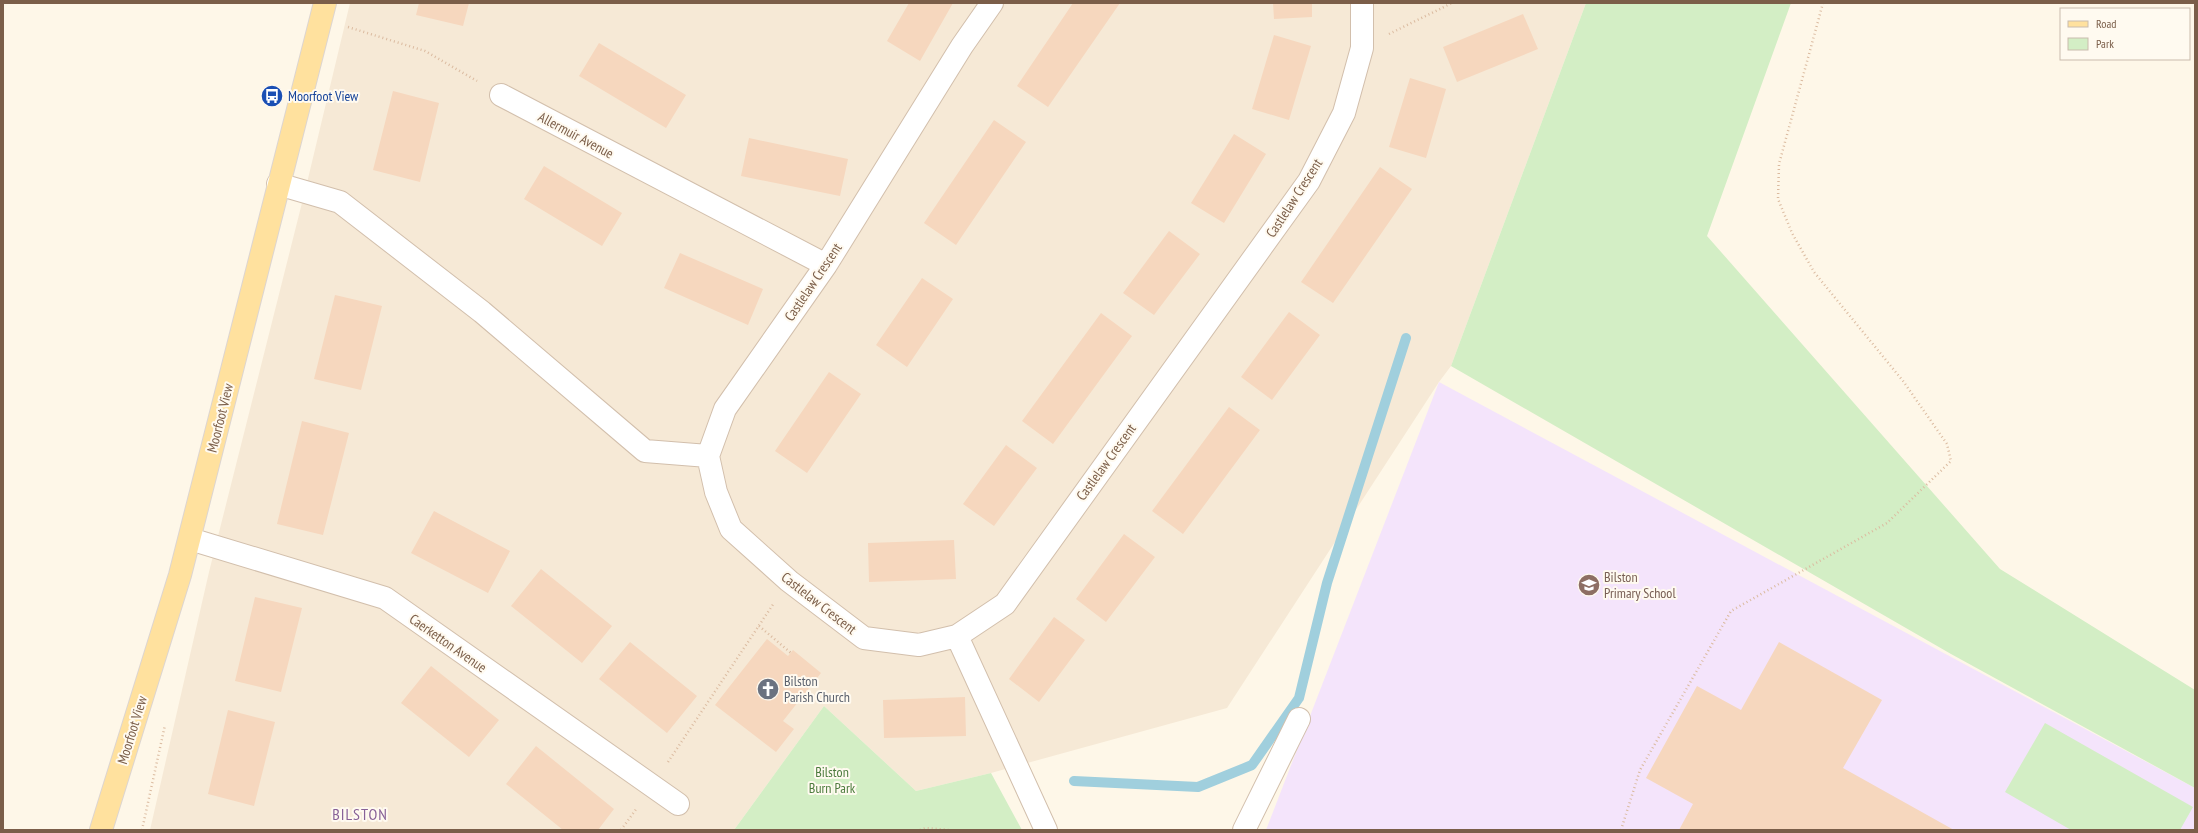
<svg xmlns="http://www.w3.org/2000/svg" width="2198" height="833" font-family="'PT Sans Narrow',sans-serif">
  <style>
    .residential { fill: #f6e9d6 }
    .education { fill: #f4e4fb }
    .green { fill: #d3eec5 }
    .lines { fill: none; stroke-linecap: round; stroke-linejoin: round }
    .stream { stroke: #a0cfdd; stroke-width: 10 }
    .building { fill: #f6d7be }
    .minor-casing { stroke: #d2bfac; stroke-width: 24 }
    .major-casing { stroke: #ddd5d0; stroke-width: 24 }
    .path { stroke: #dbbba0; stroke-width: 2.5; stroke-dasharray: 1 3; stroke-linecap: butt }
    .minor { stroke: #fff; stroke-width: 22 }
    .major { stroke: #ffe19e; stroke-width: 22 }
    .labels { text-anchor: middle; stroke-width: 4; stroke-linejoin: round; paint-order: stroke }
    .transit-label { font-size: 14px; fill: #164399; stroke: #fffaf0; text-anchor: start }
    .street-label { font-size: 14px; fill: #7b5e49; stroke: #fffaf0 }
    .education-label { font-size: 14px; fill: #785e54; stroke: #fffaf0; text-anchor: start }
    .worship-label { font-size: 14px; fill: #5b616d; stroke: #fffaf0; text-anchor: start }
    .park-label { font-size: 14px; fill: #4c7b3d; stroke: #fffaf0 }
    .quarter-label { font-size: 16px; letter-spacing: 1px; fill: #886197; stroke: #fffaf0 }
  </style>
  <rect width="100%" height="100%" fill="#fef7e8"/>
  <path class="residential" d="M350,3H1586L1451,366L1439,382L1227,708L991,773L916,791L824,706L734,830H150L209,572L306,187Z"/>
  <path class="education" d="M1439,382L2195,788V830H1266Z"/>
  <path class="green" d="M1586,3H1791L1707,236L2000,569L2195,690V788L1951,654L1451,366Z
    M824,706L916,791L991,773L1022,830H734Z
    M2045,723L2193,807L2180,830H2071L2005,792Z"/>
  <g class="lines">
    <path class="stream" d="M1074,781L1198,787L1252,765L1299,698L1327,583L1406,338"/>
  </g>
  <path class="building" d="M419,3H469L463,26L416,15Z
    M909,3H953L920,61L887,41Z
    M1073,3H1120L1048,107L1017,86Z
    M1273,3H1312V17L1274,19Z
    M1523,14L1538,49L1457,82L1443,47Z
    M1274,35L1311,46L1289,120L1252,109Z
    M599,43L686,95L666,128L579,76Z
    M1410,78L1446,89L1426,158L1389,147Z
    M393,91L439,103L420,182L373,170Z
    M994,120L1026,142L956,245L924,223Z
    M1234,134L1266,154L1224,223L1191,203Z
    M749,138L848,159L840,196L741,176Z
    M544,166L622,213L602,246L524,199Z
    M1380,167L1412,189L1333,303L1301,282Z
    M1169,231L1200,254L1154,315L1123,293Z
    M680,253L763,289L748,325L664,288Z
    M922,278L953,299L907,367L876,345Z
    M335,295L382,306L361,390L314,379Z
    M1289,312L1320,335L1272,400L1241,377Z
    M1101,313L1132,336L1053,444L1022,421Z
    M829,372L861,394L807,473L775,451Z
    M1229,407L1260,430L1183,534L1152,511Z
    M302,421L349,433L323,535L277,524Z
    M1006,445L1037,468L994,526L963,504Z
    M434,511L510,551L488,593L411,553Z
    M1124,534L1155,557L1106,622L1076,599Z
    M954,540L956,579L869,582L868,543Z
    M541,569L612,626L582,663L511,606Z
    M255,597L302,608L281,692L235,681Z
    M1054,617L1085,640L1039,702L1009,679Z
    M767,639L788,656L793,650L821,673L783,721L794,729L776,752L715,705Z
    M630,642L697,696L667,733L599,679Z
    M1779,642L1882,700L1843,768L1954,830H1679L1693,804L1646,778L1697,686L1741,710Z
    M431,666L499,720L469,757L401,703Z
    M965,697L966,736L884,738L883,700Z
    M228,710L275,722L254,806L208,794Z
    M536,746L614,809L598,830H563L506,784Z"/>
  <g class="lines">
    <g class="minor-casing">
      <path id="minor" d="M992,3L962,46L826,265L725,409L708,456L716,492L731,529L789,581L864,638L919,645L957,636L1005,604L1309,181L1344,113L1362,48V3
        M501,95L826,265
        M278,184L340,202L482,312L645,451L708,456
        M190,539L385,598L678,804
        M957,636L1046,830
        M1244,830L1299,719"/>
    </g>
    <g class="major-casing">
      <path id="major" d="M101,830L180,575L325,3"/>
    </g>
    <path class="path" d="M348,27L425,51L477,81
      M1389,34L1452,3
      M759,626L791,653
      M668,762L774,603
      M142,830L165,725
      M621,830L637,808
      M920,830L926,828L949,830
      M1621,830L1640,770L1731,611L1887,523L1951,461L1947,444L1903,381L1814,272L1792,233L1778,199L1779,164L1823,3"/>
    <use href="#minor" class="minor"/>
    <use href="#major" class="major"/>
  </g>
  <defs>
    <g id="bus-disc" transform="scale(1.15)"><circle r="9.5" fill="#1a4fb4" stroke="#fffaf0"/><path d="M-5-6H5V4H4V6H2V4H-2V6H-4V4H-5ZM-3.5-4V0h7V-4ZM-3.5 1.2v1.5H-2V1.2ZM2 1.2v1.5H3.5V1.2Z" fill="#fff"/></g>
    <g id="school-disc" transform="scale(1.15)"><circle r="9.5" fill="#8d6e63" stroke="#fffaf0"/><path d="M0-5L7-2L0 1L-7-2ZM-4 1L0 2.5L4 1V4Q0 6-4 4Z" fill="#fff"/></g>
    <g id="church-disc" transform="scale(1.15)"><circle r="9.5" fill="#6b7280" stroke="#fffaf0"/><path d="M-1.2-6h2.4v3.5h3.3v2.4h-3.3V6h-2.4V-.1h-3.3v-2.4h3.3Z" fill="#fff"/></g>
  </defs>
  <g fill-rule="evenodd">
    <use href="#bus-disc" x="272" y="96"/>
    <use href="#school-disc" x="1589" y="585"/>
    <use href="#church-disc" x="768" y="689"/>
  </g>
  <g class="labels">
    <g class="transit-label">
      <text x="288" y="101">Moorfoot View</text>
    </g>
    <g class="street-label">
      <text transform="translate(576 135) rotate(28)" y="5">Allermuir Avenue</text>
      <text transform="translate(1294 198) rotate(-57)" y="5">Castlelaw Crescent</text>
      <text transform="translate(813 282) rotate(-56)" y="5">Castlelaw Crescent</text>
      <text transform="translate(220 418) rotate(-76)" y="5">Moorfoot View</text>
      <text transform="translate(1106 462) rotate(-54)" y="5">Castlelaw Crescent</text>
      <text transform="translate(819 603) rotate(38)" y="5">Castlelaw Crescent</text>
      <text transform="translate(448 643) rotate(35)" y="5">Caerketton Avenue</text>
      <text transform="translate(132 730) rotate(-73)" y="5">Moorfoot View</text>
    </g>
    <g class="education-label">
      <text x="1604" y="582">Bilston<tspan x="1604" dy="16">Primary School</tspan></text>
    </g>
    <g class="worship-label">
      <text x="784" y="686">Bilston<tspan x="784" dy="16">Parish Church</tspan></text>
    </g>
    <g class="park-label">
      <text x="832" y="777">Bilston<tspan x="832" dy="16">Burn Park</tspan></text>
    </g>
    <g class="quarter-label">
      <text x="360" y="820">BILSTON</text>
    </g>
  </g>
  <rect width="2198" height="833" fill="none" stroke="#7b5e49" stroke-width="8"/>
  <rect x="2060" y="8" width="130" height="52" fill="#fffaf0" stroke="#cabcad"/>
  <rect x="2068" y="21" width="20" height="6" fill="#ffe19e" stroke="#cabcad"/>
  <text x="2096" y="28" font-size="12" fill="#7b5e49">Road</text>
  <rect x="2068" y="38" width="20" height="12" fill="#d3eec5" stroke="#cabcad"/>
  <text x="2096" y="48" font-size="12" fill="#7b5e49">Park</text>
</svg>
